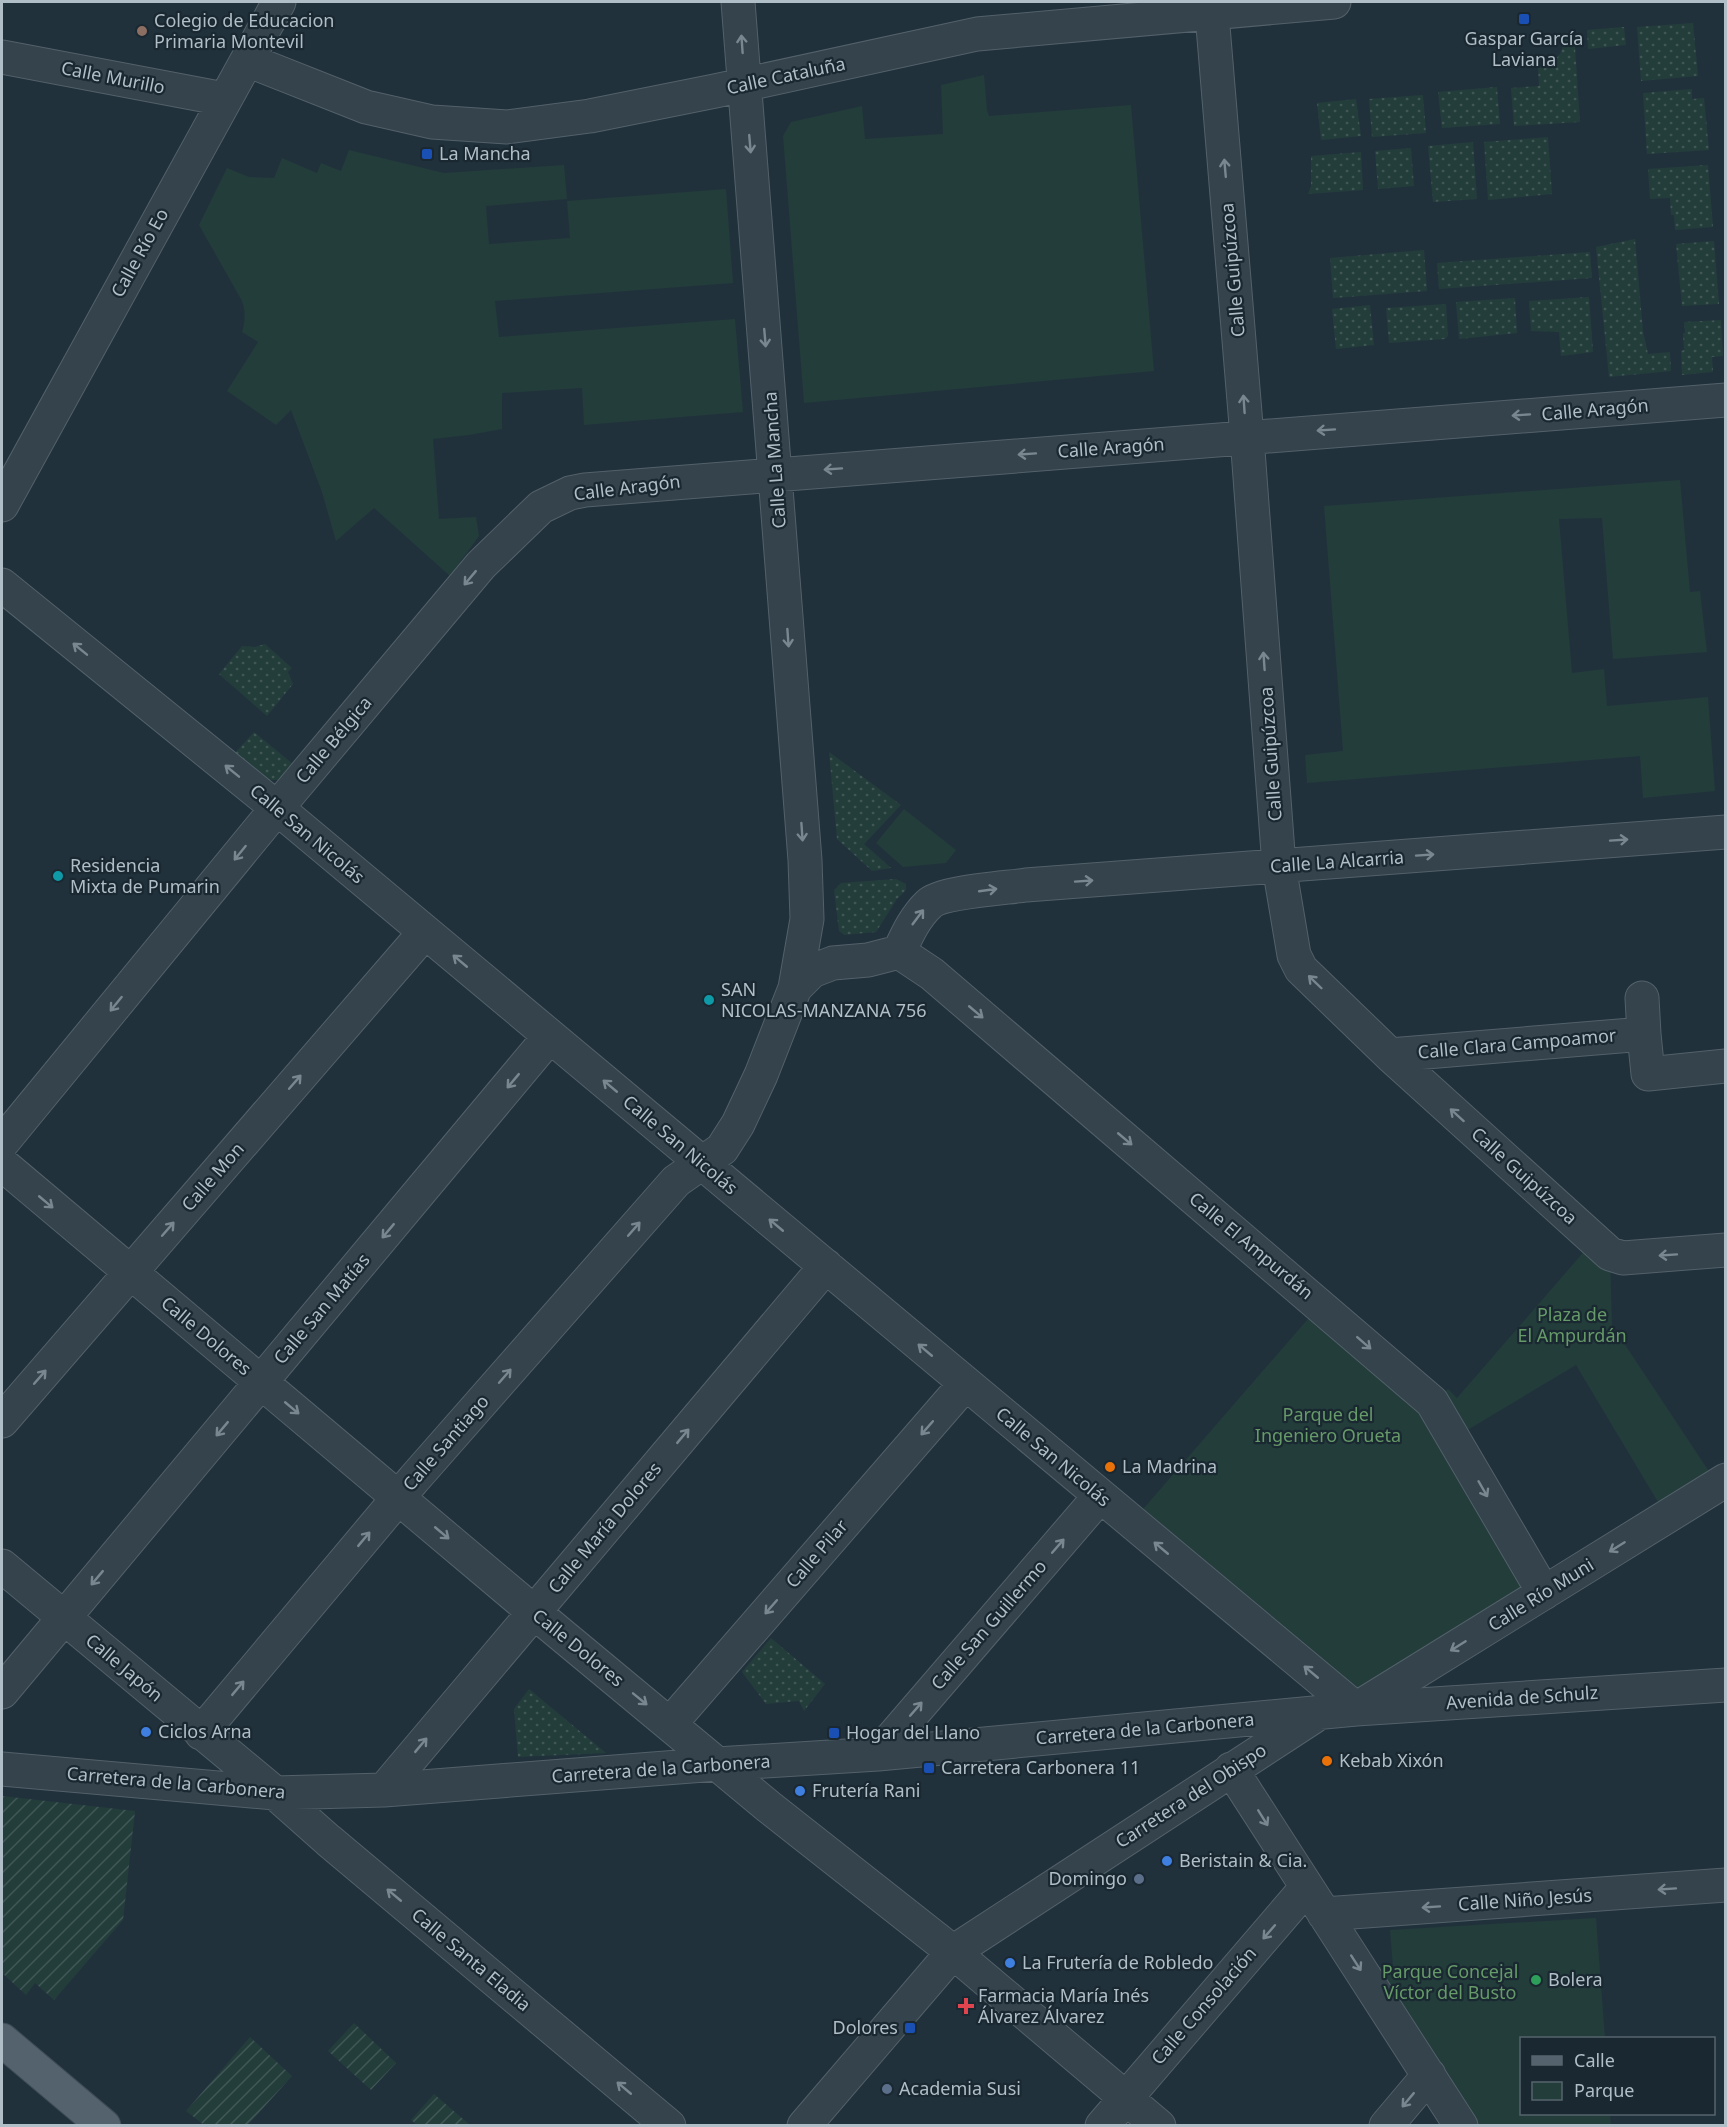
<svg xmlns="http://www.w3.org/2000/svg" width="1727" height="2127" font-family="'Noto Sans',sans-serif">
  <style>
    .grass { fill: url(#grass-dots) }
    .park { fill: #233d3b }
    .garden { fill: url(#garden-furrows) }
    .lines { fill: none; stroke-linecap: round; stroke-linejoin: round }
    .minor-casing { stroke: #53616a; stroke-width: 35 }
    .major-casing { stroke: #3e4c55; stroke-width: 35 }
    .minor { stroke: #35434c; stroke-width: 33 }
    .major { stroke: #53626c; stroke-width: 33 }
    .oneway { stroke: #798790 }
    .transit-dot { fill: #1a4fb4; stroke: #1a2831; stroke-width: 2 }
    .education-dot { fill: #8d6e63; stroke: #1a2831; stroke-width: 2 }
    .culture-dot { fill: #0f9aa8; stroke: #1a2831; stroke-width: 2 }
    .food-dot { fill: #e8710a; stroke: #1a2831; stroke-width: 2 }
    .shop-dot { fill: #3f7fe0; stroke: #1a2831; stroke-width: 2 }
    .service-dot { fill: #5c6f8a; stroke: #1a2831; stroke-width: 2 }
    .leisure-dot { fill: #2e9e5b; stroke: #1a2831; stroke-width: 2 }
    .health-dot { fill: #e0444e; stroke: #1a2831; stroke-width: 2 }
    .labels { text-anchor: middle; stroke-width: 4.5; stroke-linejoin: round; paint-order: stroke }
    .poi-label { font-size: 18px; fill: #b0bec8; stroke: #1a2831; text-anchor: start }
    .street-label { font-size: 18px; fill: #b0bec8; stroke: #1a2831 }
    .park-label { font-size: 18px; fill: #669a68; stroke: #1a2831 }
  </style>
  <defs>
    <pattern id="grass-dots" width="8" height="8" patternUnits="userSpaceOnUse" patternTransform="scale(1.5)"><rect width="8" height="8" fill="#233d3b"/><path d="M2 2h.1M6 6h.1" fill="none" stroke="#405756" stroke-width="1.8" stroke-linecap="round"/></pattern>
    <pattern id="garden-furrows" width="10" height="10" patternUnits="userSpaceOnUse" patternTransform="scale(1.5)"><rect width="10" height="10" fill="#233d3b"/><path d="M-1 1l2-2M0 10L10 0M9 11l2-2" fill="none" stroke="#405756"/></pattern>
  </defs>
  <rect width="100%" height="100%" fill="#21313c"/>
  <path class="grass" d="M1693,23L1698,76L1641,81L1637,27Z
    M1624,27L1626,45L1588,49L1587,30Z
    M1574,32L1580,122L1514,126L1511,88L1539,86L1538,68C1560,59 1562,56 1565,33Z
    M1497,87L1500,124L1442,128L1438,92Z
    M1692,89V99L1704,98L1709,150L1647,154L1643,93Z
    M1423,95L1426,133L1372,137L1369,99Z
    M1356,99L1361,136L1321,140L1317,103Z
    M1548,137L1552,194L1488,200L1484,142Z
    M1473,142L1477,199L1433,202L1428,146Z
    M1411,148L1414,186L1378,189L1375,151Z
    M1361,152L1363,190L1308,194L1311,186V156Z
    M1708,165L1713,227L1675,230L1674,215H1671L1670,198L1650,199L1648,169Z
    M1635,239L1643,331L1648,354L1670,352L1671,371L1609,377L1596,247Z
    M1714,241L1719,304L1682,306L1676,244Z
    M1424,250L1427,291L1333,298L1330,258Z
    M1590,252L1592,278L1439,289L1437,263Z
    M1589,297L1593,352L1561,356L1559,332L1531,331L1529,301Z
    M1515,298L1517,333L1459,339L1456,302Z
    M1446,304L1448,336L1445,339L1389,343L1386,308Z
    M1370,305L1374,345L1336,349L1332,309Z
    M1721,320L1723,356L1712,357L1713,372L1682,375L1681,351L1684,350L1683,333H1685L1684,322Z
    M265,644L292,668L288,672L293,684L267,716L219,674L242,646L255,647Z
    M254,732L293,764L281,780H268L235,753Z
    M829,752L901,805L864,844L891,868L872,871L837,839Z
    M896,879L906,884V890L897,899L876,932L844,935L839,931L834,890L841,883Z
    M771,1638L825,1684L804,1711L799,1701L766,1704L742,1672Z
    M529,1689L606,1753L518,1757L514,1709Z"/>
  <path class="park" d="M984,75L987,110L989,116L1131,105L1154,371L804,403L783,136L791,122L862,106L865,139L943,134L941,85Z
    M349,150L444,173L564,165L567,199L486,206L489,244L570,238L567,201L726,189L733,283L495,301L499,337L735,319L743,412L584,425L582,388L502,393V429L469,435L433,439L439,519L476,517L479,536L450,576L374,508L336,541L322,492L291,410L276,425L227,391L258,342L242,332C245,321 246,313 242,301L199,225L227,168L249,177L274,178L282,158L317,173L321,163L341,171Z
    M1680,480L1690,592L1700,591L1707,652L1613,659L1602,518L1559,519L1572,673L1604,669L1607,706L1708,697L1715,791L1643,798L1640,756L1307,783L1305,755L1343,751L1324,506Z
    M904,809L956,850L946,863L903,867L876,843Z
    M1594,1240L1610,1254L1612,1325L1718,1485L1667,1517L1576,1365L1454,1438L1544,1593L1356,1709L1131,1523L1320,1305L1433,1402L1448,1389L1457,1398Z
    M1596,1918L1605,2038H1522V2114H1610L1611,2125H1476L1373,1967H1393L1390,1930Z"/>
  <path class="garden" d="M2,1796L135,1811L123,1920L54,2000L35,1983L26,1995L2,1973Z
    M354,2023L396,2063L371,2090L328,2051Z
    M250,2037L292,2076L248,2125H204L186,2111Z
    M434,2094L470,2125H417L411,2120Z"/>
  <g class="lines">
    <g class="minor-casing">
      <path id="minor" d="M1211,2L1247,437L1279,866L1294,955L1301,969L1390,1055L1610,1254L1623,1258L1726,1250
        M2,57L224,99
        M247,60L366,107L432,122L507,127L590,116L715,91L977,34L1334,2
        M2,505L279,2
        M2,585L277,808L1356,1709L1726,1480
        M899,952L932,974L1432,1402L1544,1593
        M795,988L812,971L833,963L868,960L899,952C907,935 915,917 929,904C941,892 1006,888 1026,885L1726,832
        M1642,998L1644,1034
        M1390,1055L1644,1034L1648,1074L1726,1066
        M2,1143L277,808L481,565L541,507L570,493L585,490L1726,400
        M2,1164L534,1612L769,1807L953,1952L1159,2126
        M2,1421L425,932
        M2,1566L275,1793L328,1840L669,2126
        M2,1692L550,1036
        M670,1724L965,1384
        M201,1733L414,1479L676,1181L722,1149L738,1124L761,1075L795,988L807,919L805,860L738,2
        M878,1754L1100,1496
        M2,1769L275,1793L384,1790L717,1764L878,1754L1356,1709L1726,1685
        M1231,1769L1461,2126
        M384,1790L826,1266
        M1324,1914L1726,1885
        M804,2126L953,1952L1313,1717
        M1102,2126L1307,1887
        M1386,2126L1429,2075"/>
    </g>
    <g class="major-casing">
      <path id="major" d="M2,2040L104,2126"/>
    </g>
    <use href="#minor" class="minor"/>
    <use href="#major" class="major"/>
  </g>
  <defs><path id="oneway-shaft" d="M-6 0H5M1.5-3L5.5 0L1.5 3" fill="none" stroke-width="1.6" stroke-linecap="round" stroke-linejoin="round" transform="scale(1.5)"/></defs>
  <g class="oneway">
    <use href="#oneway-shaft" transform="translate(742 44) rotate(-94)"/>
    <use href="#oneway-shaft" transform="translate(750 144) rotate(85)"/>
    <use href="#oneway-shaft" transform="translate(1225 168) rotate(-95)"/>
    <use href="#oneway-shaft" transform="translate(765 338) rotate(85)"/>
    <use href="#oneway-shaft" transform="translate(1244 404) rotate(-94)"/>
    <use href="#oneway-shaft" transform="translate(1521 415) rotate(176)"/>
    <use href="#oneway-shaft" transform="translate(1326 430) rotate(176)"/>
    <use href="#oneway-shaft" transform="translate(1027 454) rotate(176)"/>
    <use href="#oneway-shaft" transform="translate(833 469) rotate(176)"/>
    <use href="#oneway-shaft" transform="translate(470 578) rotate(130)"/>
    <use href="#oneway-shaft" transform="translate(788 638) rotate(86)"/>
    <use href="#oneway-shaft" transform="translate(80 649) rotate(-141)"/>
    <use href="#oneway-shaft" transform="translate(1264 661) rotate(-94)"/>
    <use href="#oneway-shaft" transform="translate(232 771) rotate(-141)"/>
    <use href="#oneway-shaft" transform="translate(802 832) rotate(86)"/>
    <use href="#oneway-shaft" transform="translate(1619 840) rotate(-4)"/>
    <use href="#oneway-shaft" transform="translate(240 853) rotate(129)"/>
    <use href="#oneway-shaft" transform="translate(1425 855) rotate(-4)"/>
    <use href="#oneway-shaft" transform="translate(1084 881) rotate(-4)"/>
    <use href="#oneway-shaft" transform="translate(988 890) rotate(-8)"/>
    <use href="#oneway-shaft" transform="translate(918 917) rotate(-53)"/>
    <use href="#oneway-shaft" transform="translate(460 961) rotate(-140)"/>
    <use href="#oneway-shaft" transform="translate(1315 982) rotate(-136)"/>
    <use href="#oneway-shaft" transform="translate(116 1004) rotate(129)"/>
    <use href="#oneway-shaft" transform="translate(976 1012) rotate(40)"/>
    <use href="#oneway-shaft" transform="translate(513 1081) rotate(130)"/>
    <use href="#oneway-shaft" transform="translate(295 1082) rotate(-49)"/>
    <use href="#oneway-shaft" transform="translate(610 1086) rotate(-140)"/>
    <use href="#oneway-shaft" transform="translate(1457 1115) rotate(-138)"/>
    <use href="#oneway-shaft" transform="translate(1125 1139) rotate(40)"/>
    <use href="#oneway-shaft" transform="translate(46 1202) rotate(40)"/>
    <use href="#oneway-shaft" transform="translate(776 1225) rotate(-140)"/>
    <use href="#oneway-shaft" transform="translate(168 1229) rotate(-49)"/>
    <use href="#oneway-shaft" transform="translate(634 1229) rotate(-49)"/>
    <use href="#oneway-shaft" transform="translate(388 1231) rotate(130)"/>
    <use href="#oneway-shaft" transform="translate(1668 1255) rotate(176)"/>
    <use href="#oneway-shaft" transform="translate(1364 1343) rotate(41)"/>
    <use href="#oneway-shaft" transform="translate(925 1350) rotate(-140)"/>
    <use href="#oneway-shaft" transform="translate(505 1376) rotate(-49)"/>
    <use href="#oneway-shaft" transform="translate(40 1377) rotate(-49)"/>
    <use href="#oneway-shaft" transform="translate(292 1408) rotate(40)"/>
    <use href="#oneway-shaft" transform="translate(927 1428) rotate(131)"/>
    <use href="#oneway-shaft" transform="translate(222 1429) rotate(130)"/>
    <use href="#oneway-shaft" transform="translate(683 1436) rotate(-50)"/>
    <use href="#oneway-shaft" transform="translate(1483 1489) rotate(60)"/>
    <use href="#oneway-shaft" transform="translate(442 1533) rotate(40)"/>
    <use href="#oneway-shaft" transform="translate(364 1539) rotate(-50)"/>
    <use href="#oneway-shaft" transform="translate(1058 1546) rotate(-49)"/>
    <use href="#oneway-shaft" transform="translate(1617 1547) rotate(148)"/>
    <use href="#oneway-shaft" transform="translate(1161 1548) rotate(-140)"/>
    <use href="#oneway-shaft" transform="translate(97 1578) rotate(130)"/>
    <use href="#oneway-shaft" transform="translate(771 1607) rotate(131)"/>
    <use href="#oneway-shaft" transform="translate(1458 1646) rotate(148)"/>
    <use href="#oneway-shaft" transform="translate(1311 1672) rotate(-140)"/>
    <use href="#oneway-shaft" transform="translate(238 1688) rotate(-50)"/>
    <use href="#oneway-shaft" transform="translate(640 1699) rotate(39)"/>
    <use href="#oneway-shaft" transform="translate(916 1709) rotate(-49)"/>
    <use href="#oneway-shaft" transform="translate(421 1745) rotate(-50)"/>
    <use href="#oneway-shaft" transform="translate(1263 1818) rotate(58)"/>
    <use href="#oneway-shaft" transform="translate(1667 1889) rotate(176)"/>
    <use href="#oneway-shaft" transform="translate(394 1895) rotate(-140)"/>
    <use href="#oneway-shaft" transform="translate(1431 1907) rotate(176)"/>
    <use href="#oneway-shaft" transform="translate(1269 1932) rotate(131)"/>
    <use href="#oneway-shaft" transform="translate(1356 1963) rotate(57)"/>
    <use href="#oneway-shaft" transform="translate(624 2088) rotate(-140)"/>
    <use href="#oneway-shaft" transform="translate(1408 2100) rotate(130)"/>
  </g>
  <g class="transit-dot">
    <rect x="1518" y="13" width="12" height="12" rx="3"/>
    <rect x="421" y="148" width="12" height="12" rx="3"/>
    <rect x="828" y="1727" width="12" height="12" rx="3"/>
    <rect x="923" y="1762" width="12" height="12" rx="3"/>
    <rect x="904" y="2022" width="12" height="12" rx="3"/>
  </g>
  <circle class="education-dot" cx="142" cy="31" r="6"/>
  <g class="culture-dot">
    <circle cx="58" cy="876" r="6"/>
    <circle cx="709" cy="1000" r="6"/>
  </g>
  <g class="food-dot">
    <circle cx="1110" cy="1467" r="6"/>
    <circle cx="1327" cy="1761" r="6"/>
  </g>
  <g class="shop-dot">
    <circle cx="146" cy="1732" r="6"/>
    <circle cx="800" cy="1791" r="6"/>
    <circle cx="1167" cy="1861" r="6"/>
    <circle cx="1010" cy="1963" r="6"/>
  </g>
  <g class="service-dot">
    <circle cx="1139" cy="1879" r="6"/>
    <circle cx="887" cy="2089" r="6"/>
  </g>
  <circle class="leisure-dot" cx="1536" cy="1980" r="6"/>
  <path class="health-dot" d="M963 1997h6v6h6v6h-6v6h-6v-6h-6v-6h6z"/>
  <g class="labels">
    <g class="poi-label">
      <text x="154" y="27">Colegio de Educacion<tspan x="154" dy="21">Primaria Montevil</tspan></text>
      <text x="1524" y="45" text-anchor="middle">Gaspar García<tspan x="1524" dy="21">Laviana</tspan></text>
      <text x="439" y="160">La Mancha</text>
      <text x="70" y="872">Residencia<tspan x="70" dy="21">Mixta de Pumarin</tspan></text>
      <text x="721" y="996">SAN<tspan x="721" dy="21">NICOLAS-MANZANA 756</tspan></text>
      <text x="1122" y="1473">La Madrina</text>
      <text x="158" y="1738">Ciclos Arna</text>
      <text x="846" y="1739">Hogar del Llano</text>
      <text x="1339" y="1767">Kebab Xixón</text>
      <text x="941" y="1774">Carretera Carbonera 11</text>
      <text x="812" y="1797">Frutería Rani</text>
      <text x="1179" y="1867">Beristain &amp; Cia.</text>
      <text x="1127" y="1885" text-anchor="end">Domingo</text>
      <text x="1022" y="1969">La Frutería de Robledo</text>
      <text x="1548" y="1986">Bolera</text>
      <text x="978" y="2002">Farmacia María Inés<tspan x="978" dy="21">Álvarez Álvarez</tspan></text>
      <text x="898" y="2034" text-anchor="end">Dolores</text>
      <text x="899" y="2095">Academia Susi</text>
    </g>
    <g class="street-label">
      <text transform="translate(786 76) rotate(-12)" y="6">Calle Cataluña</text>
      <text transform="translate(113 78) rotate(11)" y="6">Calle Murillo</text>
      <text transform="translate(140 253) rotate(-61)" y="6">Calle Río Eo</text>
      <text transform="translate(1233 270) rotate(-95)" y="6">Calle Guipúzcoa</text>
      <text transform="translate(1595 410) rotate(-5)" y="6">Calle Aragón</text>
      <text transform="translate(1111 448) rotate(-4)" y="6">Calle Aragón</text>
      <text transform="translate(775 460) rotate(-94)" y="6">Calle La Mancha</text>
      <text transform="translate(627 488) rotate(-7)" y="6">Calle Aragón</text>
      <text transform="translate(334 740) rotate(-50)" y="6">Calle Bélgica</text>
      <text transform="translate(1271 754) rotate(-94)" y="6">Calle Guipúzcoa</text>
      <text transform="translate(307 834) rotate(40)" y="6">Calle San Nicolás</text>
      <text transform="translate(1337 862) rotate(-4)" y="6">Calle La Alcarria</text>
      <text transform="translate(1517 1044) rotate(-5)" y="6">Calle Clara Campoamor</text>
      <text transform="translate(680 1145) rotate(40)" y="6">Calle San Nicolás</text>
      <text transform="translate(1524 1176) rotate(42)" y="6">Calle Guipúzcoa</text>
      <text transform="translate(213 1177) rotate(-49)" y="6">Calle Mon</text>
      <text transform="translate(1251 1246) rotate(40)" y="6">Calle El Ampurdán</text>
      <text transform="translate(322 1309) rotate(-50)" y="6">Calle San Matías</text>
      <text transform="translate(206 1336) rotate(40)" y="6">Calle Dolores</text>
      <text transform="translate(446 1443) rotate(-49)" y="6">Calle Santiago</text>
      <text transform="translate(1053 1457) rotate(40)" y="6">Calle San Nicolás</text>
      <text transform="translate(605 1528) rotate(-50)" y="6">Calle María Dolores</text>
      <text transform="translate(817 1554) rotate(-49)" y="6">Calle Pilar</text>
      <text transform="translate(1541 1595) rotate(-32)" y="6">Calle Río Muni</text>
      <text transform="translate(989 1625) rotate(-49)" y="6">Calle San Guillermo</text>
      <text transform="translate(578 1648) rotate(39)" y="6">Calle Dolores</text>
      <text transform="translate(124 1668) rotate(40)" y="6">Calle Japón</text>
      <text transform="translate(1522 1698) rotate(-4)" y="6">Avenida de Schulz</text>
      <text transform="translate(1145 1729) rotate(-5)" y="6">Carretera de la Carbonera</text>
      <text transform="translate(661 1769) rotate(-4)" y="6">Carretera de la Carbonera</text>
      <text transform="translate(176 1783) rotate(5)" y="6">Carretera de la Carbonera</text>
      <text transform="translate(1191 1796) rotate(-33)" y="6">Carretera del Obispo</text>
      <text transform="translate(1525 1900) rotate(-4)" y="6">Calle Niño Jesús</text>
      <text transform="translate(471 1960) rotate(40)" y="6">Calle Santa Eladia</text>
      <text transform="translate(1204 2006) rotate(-49)" y="6">Calle Consolación</text>
    </g>
    <g class="park-label">
      <text x="1572" y="1321">Plaza de<tspan x="1572" dy="21">El Ampurdán</tspan></text>
      <text x="1328" y="1421">Parque del<tspan x="1328" dy="21">Ingeniero Orueta</tspan></text>
      <text x="1450" y="1978">Parque Concejal<tspan x="1450" dy="21">Víctor del Busto</tspan></text>
    </g>
  </g>
  <rect width="1727" height="2127" fill="none" stroke="#b0bec8" stroke-width="6"/>
  <rect x="1520" y="2037" width="195" height="78" fill="#1a2831" stroke="#56646d" stroke-width="1.5"/>
  <rect x="1532" y="2056" width="30" height="9" fill="#53626c" stroke="#56646d" stroke-width="1.5"/>
  <text x="1574" y="2067" font-size="18" fill="#b0bec8">Calle</text>
  <rect x="1532" y="2082" width="30" height="18" fill="#233d3b" stroke="#56646d" stroke-width="1.5"/>
  <text x="1574" y="2097" font-size="18" fill="#b0bec8">Parque</text>
</svg>
